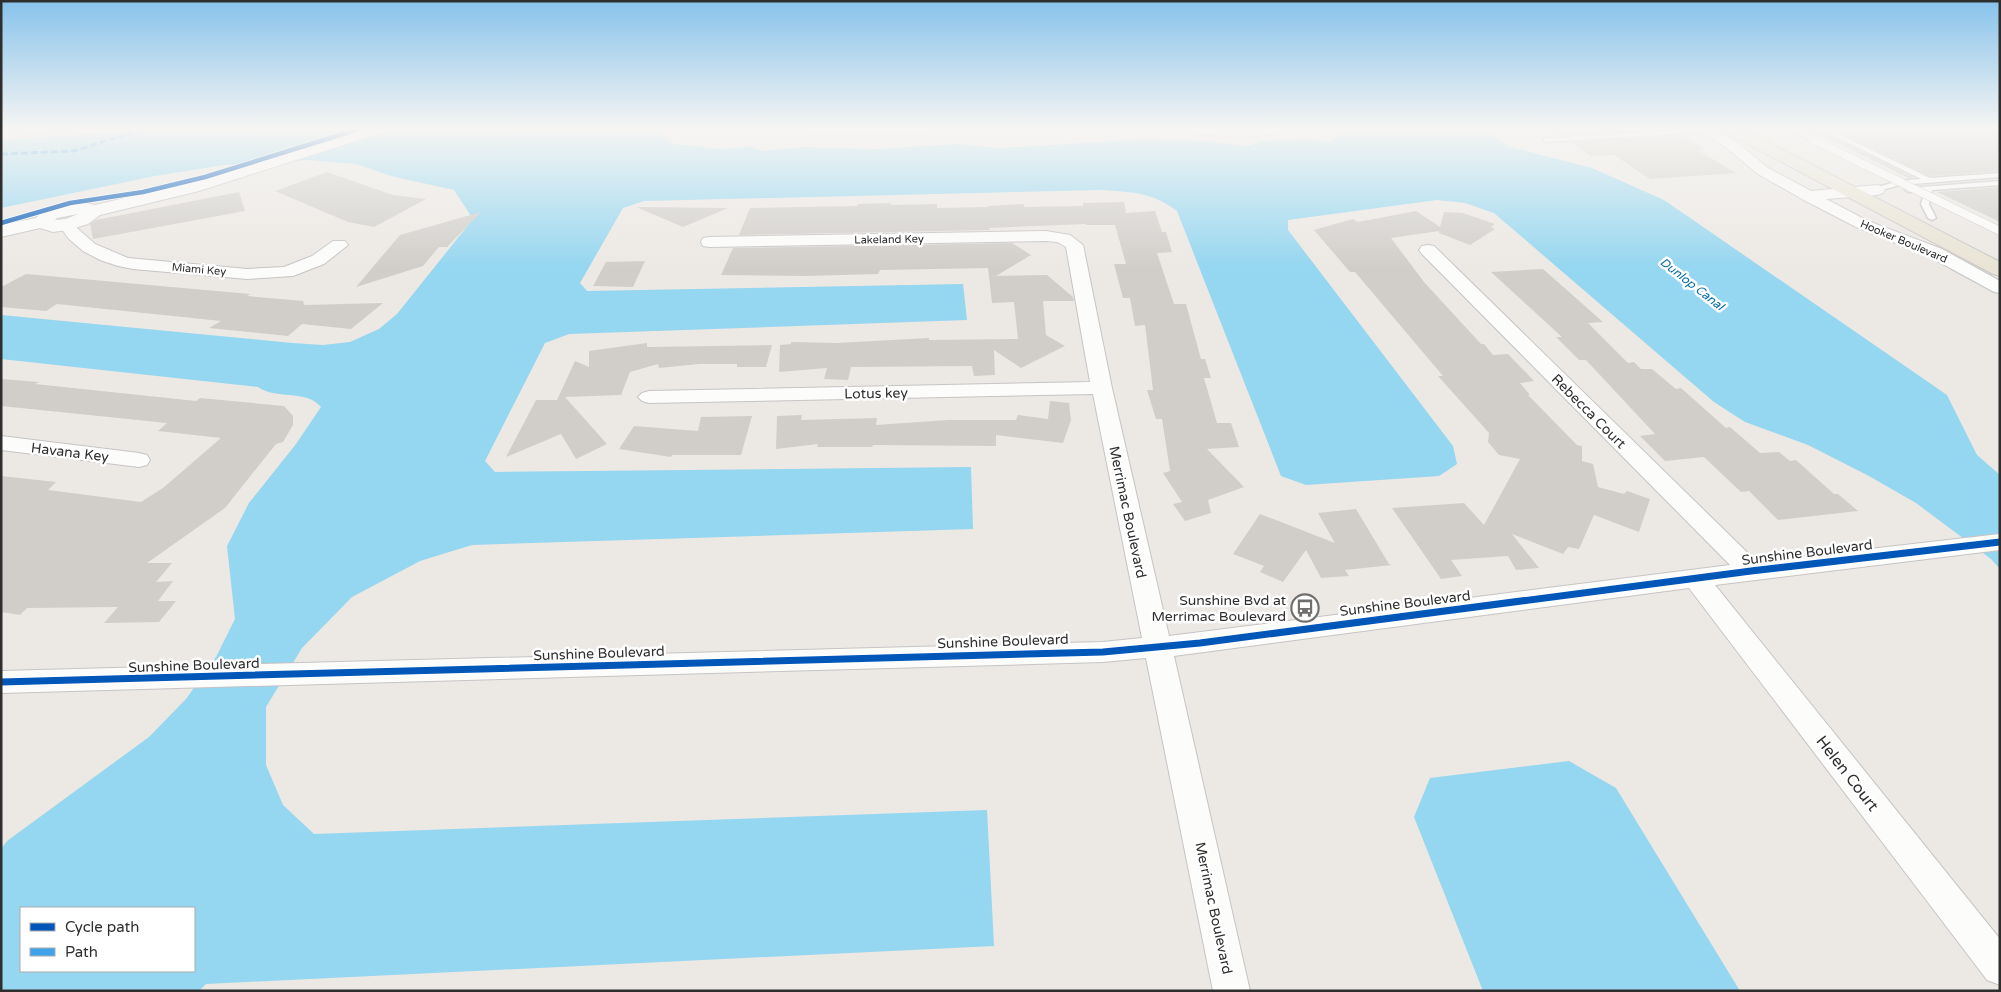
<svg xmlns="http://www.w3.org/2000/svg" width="2001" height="992" font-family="'Varela Round',sans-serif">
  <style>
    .water { fill: #95d6f0; fill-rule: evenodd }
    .building { fill: #d1ceca }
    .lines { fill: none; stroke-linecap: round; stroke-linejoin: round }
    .lane-casing { stroke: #c6c4c5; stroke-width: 3 }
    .street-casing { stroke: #c6c4c5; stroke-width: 2 }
    .secondary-casing { stroke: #c6c4c5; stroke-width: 2 }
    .primary-casing { stroke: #c6c5c4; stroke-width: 2 }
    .path { stroke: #c9c9c8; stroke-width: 2; stroke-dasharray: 2.5 2; stroke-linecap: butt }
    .lane { fill: #fcfcfb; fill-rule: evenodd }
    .street { fill: #fcfcfb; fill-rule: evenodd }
    .secondary { fill: #fcfcfb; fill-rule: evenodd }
    .primary { fill: #e9e4d5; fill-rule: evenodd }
    .lane-bridge-casing { stroke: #c6c4c5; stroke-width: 9; stroke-linecap: butt }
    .lane-bridge { stroke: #fcfcfb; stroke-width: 8 }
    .quiet { stroke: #3ea3eb; stroke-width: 3; stroke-dasharray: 7 3; stroke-linecap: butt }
    .cycleway-far1-casing { stroke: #fff; stroke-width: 6 }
    .cycleway-casing { stroke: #fff; stroke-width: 10 }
    .cycleway-far1 { stroke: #0057b8; stroke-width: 4.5 }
    .cycleway { stroke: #0057b8; stroke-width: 7 }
    .labels { text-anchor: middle; stroke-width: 5; stroke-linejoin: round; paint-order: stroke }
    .far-street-label { font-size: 11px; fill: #2e2e2e; stroke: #fff }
    .far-water-label { font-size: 12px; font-style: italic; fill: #066da9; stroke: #fff }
    .street-label { font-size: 14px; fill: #2e2e2e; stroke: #fff }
    .poi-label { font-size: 14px; fill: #2e2e2e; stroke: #fff; text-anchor: end }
    .near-street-label { font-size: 16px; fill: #2e2e2e; stroke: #fff }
  </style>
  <rect width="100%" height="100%" fill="#ece8e4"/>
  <path class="water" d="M161,129H667L662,134L674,144L724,149L749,146L763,151L801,147L878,149L957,144L998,148L1147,139L1208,141L1247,146L1262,141L1308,139L1328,142L1349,129H1487L1490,134L1510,147L1592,168L1664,200L1947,395L1977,455L2000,475V569L1991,559L1916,503L1869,476L1808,445L1745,422L1714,402L1494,213L1465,203L1437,200L1288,220V230L1453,446L1457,464L1439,476L1306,485L1281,476L1177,211C1152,192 1131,192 1101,190L644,201L623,208L580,283L587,291L963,284L967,320L569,334L545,343L485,461L495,472L971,467L973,529L472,545L420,561L352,597L302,648L266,707V765L283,805L314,834L987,810L994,946L206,984L199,991H1V849L7,841L149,737L186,699L216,657L235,619L227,546L249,503L296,444L321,407C306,389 276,400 258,387L1,359V315L292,343L323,345L350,342L379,329L397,314L473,219L454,190L391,176L356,164L309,160L224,165L155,176L1,208V140ZM21,908H194V971H21Z
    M1569,761L1616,788L1740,991H1483L1414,817L1430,778Z"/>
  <path class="building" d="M1551,129H1671L1560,135Z
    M1808,129H1818L1914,178H1909Z
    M1832,129H2000V171L1930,176Z
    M1682,136L1705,149L1697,150L1736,173L1650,179L1614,155L1591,156L1571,142Z
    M327,172L393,195L426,199L374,227L348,222L275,191Z
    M2000,187V222L1937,192Z
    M239,192L245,211L93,239L90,224L96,220Z
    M1124,202L1126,213L1155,211L1162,232H1166L1172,252L1157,253L1174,304H1186L1201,359H1205L1211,378H1204L1217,423H1231L1239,447L1207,449L1244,487L1208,500L1211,513L1185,521L1173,504L1182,502L1163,473L1170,471L1162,419H1156L1147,390H1153L1145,325L1135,326L1130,298H1123L1114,264H1126L1115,225H1086V224L988,228L991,230L739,235L750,208L857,206L858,204L891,203L890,205L937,204V208L988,207V206L1024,204V207L1083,206V203Z
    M636,207L728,208L683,227Z
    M1416,211L1440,227L1444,212L1463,213L1495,224L1491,227L1495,229L1470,245L1439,233V231L1391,238L1424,282L1481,344H1484L1493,355L1508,354L1534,381L1520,383L1530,395H1528L1577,445L1582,446V461L1593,464L1598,487L1624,494L1627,491L1650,499L1639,532L1594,515L1579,549L1568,547L1563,554L1512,534L1539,568L1516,570L1508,556L1451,560L1462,576L1441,579L1392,508L1464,503L1484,525L1520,459L1499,455L1488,442L1489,433L1438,376H1443L1355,272H1350L1314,230L1353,219L1358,222Z
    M481,212L447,247H439L423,266L356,287L400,235Z
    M1012,243L1031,255L996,276L1047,275L1073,297L1074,301H1043L1046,335L1065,346L1021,368L994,350L995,375L974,376L972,366L851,367L848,380L824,379L827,368L779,372L780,345L791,344V342L836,343L929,338V340L1018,339L1014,302L992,303L988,268L880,270L878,274L805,276L721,275L733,248Z
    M645,261L633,287L593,286L606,262Z
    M1543,269L1603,322L1588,323L1628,363L1634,362L1641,369H1652L1676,389L1681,388L1726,428L1730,427L1760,453L1779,452L1790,461L1796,460L1834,494H1838L1858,511L1778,520L1749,491L1741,492L1704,457L1665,461L1640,436L1655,434L1586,360H1579L1556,337H1562L1491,272Z
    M26,274L250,294L247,296L303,301L304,305L383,303L351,329L302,324L288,336L209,328L221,321L57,304L46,311L1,307V287Z
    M647,343V347L772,345L766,367H737V364H699L659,368L658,364L630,372L621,395L565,397L607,444L576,459L561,434L506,457L536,400H557L575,361L589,367V351Z
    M1,379L39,382L35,384L196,401L200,398L284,406L293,416V425L283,442L276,444L225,508L147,563H172L156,582L173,581L158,601H176L159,622L104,623L118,607L27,608L20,615L1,612V476L56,482L48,490L141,502L163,488L221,438L158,431L167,423L1,406Z
    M1050,401L1069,403L1071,420L1063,443L996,435V446L873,445L872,447H817L818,444L776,449L777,416L802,415L801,420L877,418L876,425L948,420H1016L1018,415L1048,419Z
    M752,416L741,455H672L671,457L619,449L634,426L698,431L701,417Z
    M1356,509L1389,564L1392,565L1345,570L1349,576L1321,578L1306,550L1283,582L1260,572L1264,566L1233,554L1260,514L1335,543L1318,513Z"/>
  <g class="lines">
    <g class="lane-casing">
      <path id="lane" d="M1708,129L1711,131L1710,132L1546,142L1543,140L1546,138Z
        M1786,129H1794L1817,140L1812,141Z
        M1820,129H1828L1930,178L2000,173V177L1900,185L1874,192V188L1899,181L1921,179Z
        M2000,181V185L1932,190L1929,204L1936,218L1932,220L1928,218L1921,204L1925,191L1909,192L1905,190L1909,188Z"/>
    </g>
    <g class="street-casing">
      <path id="street" d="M1698,129H1715L1738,143L1768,168L1811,191L1877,185L1883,187L1885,190L1883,193L1877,195L1826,199L1868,221L1942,249L2000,281V293L1994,292L1930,257L1856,227L1802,199L1758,174L1728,149Z
        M71,218L77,220L79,223L77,228L95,244L128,258L247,269L284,267L312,256L333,241H345L348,245L324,264L293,276L247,279L133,269L118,266L100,260L83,251L69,239L61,228L65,220Z
        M1046,231L1070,235L1083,245L1112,388L1169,636L1730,565L1422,254L1419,250L1422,246L1428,245L1434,246L1757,562L2000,534V550L1715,585L2000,939V985L1987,980L1689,588L1174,656L1250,991H1213L1146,658L1103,662L1,693V671L1103,642L1142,638L1093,394L649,403L642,401L638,397L642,393L649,391L1090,382L1066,247L1057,242L1046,241L709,247L703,246L701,242L703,238L709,237Z
        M1,436L139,453L147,455L150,460L147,465L139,467L1,450Z"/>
    </g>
    <g class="secondary-casing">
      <path id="secondary" d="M361,129H386L384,132L199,191L100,215L88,224L68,230L53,232L40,228L1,237V225L36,218L44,210L51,208L81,202L95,205L188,183ZM78,214L66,219L55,220L57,218Z
        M805,129H934L932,132L926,134H813L807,132Z
        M1189,129H1285L1283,132C1255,139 1225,135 1197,134L1191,132Z"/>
    </g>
    <g class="primary-casing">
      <path id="primary" d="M1723,129H1743L2000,262V276L1993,274L1725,132Z"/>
    </g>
    <path class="path" d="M134,129H151
      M1,133L41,134L97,129"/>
    <use href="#lane" class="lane"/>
    <use href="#street" class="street"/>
    <use href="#secondary" class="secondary"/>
    <use href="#primary" class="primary"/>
    <g class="lane-bridge-casing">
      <path id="lane-bridge" d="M1814,140L2000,231"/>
    </g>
    <use href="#lane-bridge" class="lane-bridge"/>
    <path class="quiet" d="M1,154L74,151L143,129"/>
    <g class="cycleway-far1-casing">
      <path id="cycleway-far1" d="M1,223L70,203L143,192L205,177L359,129"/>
    </g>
    <g class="cycleway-casing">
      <path id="cycleway" d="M1,682L1103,652L1200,643L1751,571L2000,542"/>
    </g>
    <use href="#cycleway-far1" class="cycleway-far1"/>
    <use href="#cycleway" class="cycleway"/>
  </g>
  <linearGradient id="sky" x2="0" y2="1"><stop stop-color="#87c2eb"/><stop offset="0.48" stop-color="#f6f5f3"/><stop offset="1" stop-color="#f6f5f3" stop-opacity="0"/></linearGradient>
  <rect width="2001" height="268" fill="url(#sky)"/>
  <defs>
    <g id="bus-ring" transform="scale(1.4375)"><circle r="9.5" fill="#fff" stroke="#706f6e" stroke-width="1.5"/><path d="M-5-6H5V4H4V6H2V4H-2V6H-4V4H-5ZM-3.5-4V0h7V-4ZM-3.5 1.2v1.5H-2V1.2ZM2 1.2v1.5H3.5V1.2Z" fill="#706f6e"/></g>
  </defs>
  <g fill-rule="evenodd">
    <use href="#bus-ring" x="1305" y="608"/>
  </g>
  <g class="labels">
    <g class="far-street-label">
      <text transform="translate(889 239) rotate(-1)" y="4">Lakeland Key</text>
      <text transform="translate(1904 241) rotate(23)" y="4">Hooker Boulevard</text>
      <text transform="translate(199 269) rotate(5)" y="4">Miami Key</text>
    </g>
    <g class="far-water-label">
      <text transform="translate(1692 284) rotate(38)" y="4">Dunlop Canal</text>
    </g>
    <g class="street-label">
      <text transform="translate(876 393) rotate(-1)" y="5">Lotus key</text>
      <text transform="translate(1589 411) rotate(45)" y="5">Rebecca Court</text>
      <text transform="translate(70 452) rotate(7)" y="5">Havana Key</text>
      <text transform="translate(1128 512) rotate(78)" y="5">Merrimac Boulevard</text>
      <text transform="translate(1807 552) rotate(-7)" y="5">Sunshine Boulevard</text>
      <text transform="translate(1405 603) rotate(-7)" y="5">Sunshine Boulevard</text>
      <text transform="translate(1003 641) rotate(-2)" y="5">Sunshine Boulevard</text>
      <text transform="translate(599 653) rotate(-2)" y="5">Sunshine Boulevard</text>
      <text transform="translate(194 665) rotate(-2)" y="5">Sunshine Boulevard</text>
      <text transform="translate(1214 908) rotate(78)" y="5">Merrimac Boulevard</text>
    </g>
    <g class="poi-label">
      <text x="1286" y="605">Sunshine Bvd at<tspan x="1286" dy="16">Merrimac Boulevard</tspan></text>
    </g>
    <g class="near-street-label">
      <text transform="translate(1848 773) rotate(52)" y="6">Helen Court</text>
    </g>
  </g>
  <rect width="2001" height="992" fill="none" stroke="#2e2e2e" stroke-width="5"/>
  <rect x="20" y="907" width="175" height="65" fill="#ffffff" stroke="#ababab"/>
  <rect x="30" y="923" width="25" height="8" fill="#0057b8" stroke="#ababab"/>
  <text x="65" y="932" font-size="15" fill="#2e2e2e">Cycle path</text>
  <rect x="30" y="948" width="25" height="8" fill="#3ea3eb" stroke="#ababab"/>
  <text x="65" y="957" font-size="15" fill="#2e2e2e">Path</text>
</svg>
